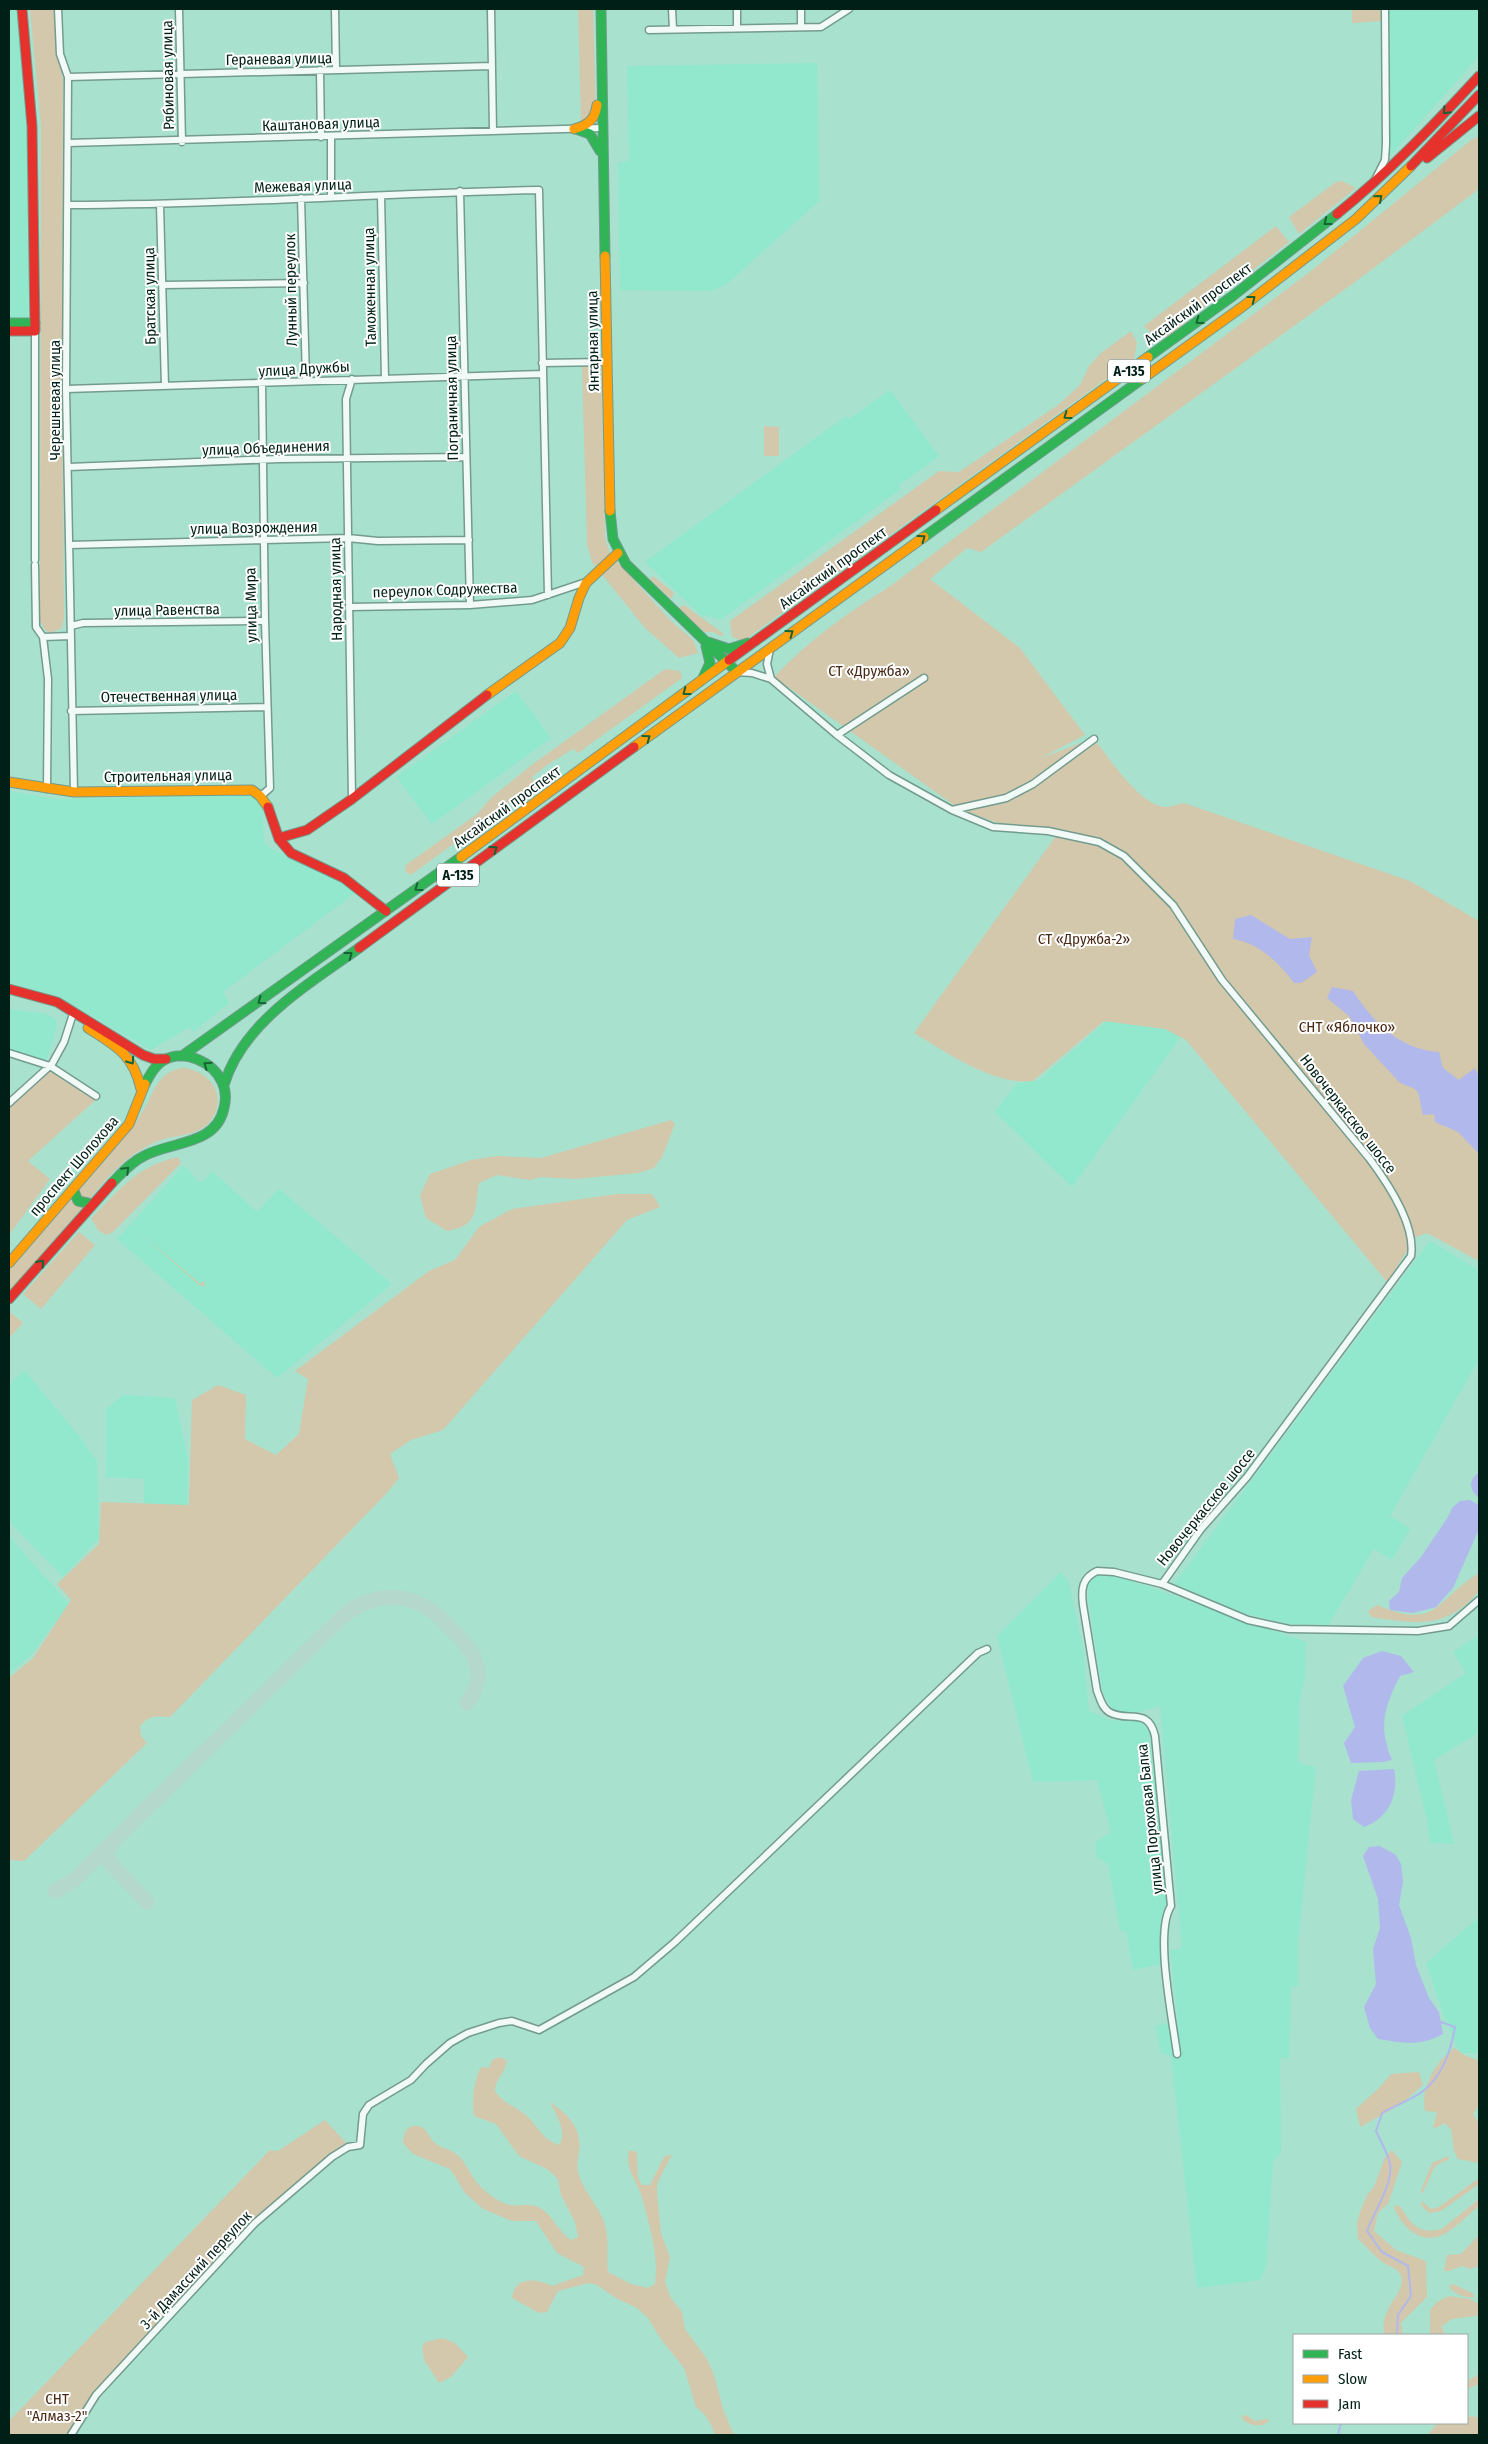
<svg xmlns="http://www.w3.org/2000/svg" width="1488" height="2444" font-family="'Fira Sans Condensed',sans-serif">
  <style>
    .built { fill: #91e8cd }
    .green { fill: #d3c8ab }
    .water { fill: #b1b8ec }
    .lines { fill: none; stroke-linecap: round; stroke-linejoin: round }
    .stream { stroke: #b1b8ec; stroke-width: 2 }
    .taxiway { stroke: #b4d8cc; stroke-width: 15 }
    .street-casing { stroke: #739b8e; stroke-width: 9 }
    .fast-casing { stroke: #739b8e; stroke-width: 11 }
    .slow-casing { stroke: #739b8e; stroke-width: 11 }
    .jam-casing { stroke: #739b8e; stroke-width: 11 }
    .street { stroke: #f2faf8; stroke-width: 6 }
    .fast { stroke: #30b455; stroke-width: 9 }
    .slow { stroke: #ff9f0a; stroke-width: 9 }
    .jam { stroke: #e5322d; stroke-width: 9 }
    .oneway { stroke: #166333 }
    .labels { text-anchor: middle; stroke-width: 4; stroke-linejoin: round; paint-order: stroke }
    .shield { fill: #fff; stroke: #4c635d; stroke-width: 1 }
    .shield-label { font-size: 14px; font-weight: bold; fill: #002017 }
    .street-label { font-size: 15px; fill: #002017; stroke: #fff }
    .park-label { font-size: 15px; fill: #492915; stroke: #fff }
  </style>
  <rect width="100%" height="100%" fill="#a9e1cf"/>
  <path class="built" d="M9,9H19L30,139L28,321H9Z
    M1387,9H1479V56L1389,157Z
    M817,63L819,201L727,284L719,288L709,291L620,290L618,163L629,161L627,66Z
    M890,390L939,456L899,485L901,489L720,620L706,615L703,617L645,562L846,416L849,419Z
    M516,691L551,738L432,824L396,777Z
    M9,791L58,799L253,794L262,807L264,843L270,848L337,879L355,893L223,992L229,1003L193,1032L190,1027L150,1050L60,997L9,982Z
    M9,1009L46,1014L55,1019L57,1026L46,1062L9,1053Z
    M1111,1017L1163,1025L1180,1038L1072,1187L995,1112L1017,1083L1039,1080Z
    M184,1165L199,1182H203L212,1171L257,1212L279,1189L392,1284L277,1378L117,1239Z
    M1430,1241L1479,1270V1359L1390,1516L1410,1529L1392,1560L1374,1549L1328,1625L1288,1624L1243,1613L1174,1584Z
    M24,1370L80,1437L97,1461L99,1538L63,1577L9,1521V1385Z
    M123,1395L175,1398L188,1459L187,1509L144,1506V1479L106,1477V1409Z
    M9,1536L69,1604L31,1655L9,1674Z
    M1061,1572L1069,1582L1083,1648L1089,1711L1110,1720L1140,1721L1149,1731L1167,1897L1160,1929L1162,1964L1133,1970L1126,1931H1120L1108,1864L1097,1857L1095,1843L1111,1832L1097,1780L1033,1782L997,1636Z
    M1095,1573L1108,1574L1147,1586L1306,1642L1305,1677L1300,1700L1298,1762L1316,1768L1298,1942V1986L1291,1987L1289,2058H1280L1281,2153L1273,2161L1266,2267L1260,2280L1197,2288L1171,2056L1161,2053L1155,2026L1178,2021L1170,1951L1182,1948L1160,1706L1136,1713L1112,1712L1102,1689L1088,1598L1089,1578Z
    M1479,1635V1732L1434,1760L1454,1844L1430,1843L1427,1820L1402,1716L1466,1673L1453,1652Z
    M1479,1917V2053H1460L1442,2011L1426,1963Z"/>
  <path class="green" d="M30,9H55L58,56L63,80L62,389L64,618L62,628L51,633L45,630L40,621L41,126Z
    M578,9H593L596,121L581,123Z
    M1352,9H1380L1381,21L1352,23Z
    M1479,136V189L1355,282L981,552L967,548L930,579L1020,648L1085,735L1039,759L1093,738C1109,757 1139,805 1165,807C1171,807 1178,804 1184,803L1410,881L1479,921V1261L1427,1233L1416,1237L1387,1282L1186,1040L1165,1029L1104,1021L1033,1081C994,1086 946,1052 914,1033L1056,836L1048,831L995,822L958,808L774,677C808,641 847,613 889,587L1311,271L1471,140Z
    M1342,181L1356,188L1299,234L1289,217L1336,182Z
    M1276,226L1289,242L1166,337L1153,335L1144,326Z
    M1131,331L1137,343L1134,359L743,641L732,637L730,621L939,471L959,472L1058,405L1080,385L1089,366L1101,353Z
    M582,366L601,368L605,538L610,554L671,621L693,640L698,653L679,658L645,628L592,562L587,544Z
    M764,426L779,427V456H764Z
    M653,576L674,593L671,599L650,579Z
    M684,605L724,634L721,636L713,632H705L677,609Z
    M665,669L680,671L682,678L578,753L573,749L547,765L532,777L535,784L411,875L405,871L406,865L477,814L492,797L533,764Z
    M47,1063L100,1096L28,1161L50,1179L9,1235V1100Z
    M182,1068C206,1069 226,1091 214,1115C204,1136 180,1134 161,1140C151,1143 143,1149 134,1154C114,1168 97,1190 81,1209C57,1237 33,1265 9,1293V1268L124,1138C132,1129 138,1119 144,1109C155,1090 158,1072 182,1068Z
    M671,1120L675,1124L662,1157L654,1168L638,1173L575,1179L541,1177L530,1180L497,1175L479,1183C474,1211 480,1225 447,1231L426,1218L420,1195L430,1174L471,1160L497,1156L541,1158Z
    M178,1157L181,1163L113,1232L106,1235L98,1230L91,1218C121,1189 135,1167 178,1157Z
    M617,1194H652L660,1207L627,1220L443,1430L411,1440L390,1454L399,1478L385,1495L170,1717C157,1716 149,1715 140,1726L141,1736L147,1743L24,1861L9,1860V1678L33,1658L71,1600L57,1584L99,1544L101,1502L189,1505L192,1400L218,1385L246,1395L245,1439L276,1455L299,1434L308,1379L295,1371L429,1271L455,1260L479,1227L512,1209Z
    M136,1229L200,1284L204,1281L205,1286L199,1285Z
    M79,1232L95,1245L41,1309L23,1294Z
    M9,1311L23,1323L9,1338Z
    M1479,1573V1591C1446,1630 1417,1624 1371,1617L1368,1611L1377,1605C1439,1631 1434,1600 1479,1573Z
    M1455,2048L1464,2055L1479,2061V2105L1473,2114L1479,2123V2163L1458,2159L1454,2151L1451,2129L1444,2123L1438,2127L1433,2128L1437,2112L1425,2111C1420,2088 1436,2060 1455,2048Z
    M499,2057L507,2060C506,2073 495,2078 495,2091C504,2105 519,2107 529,2118C539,2129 544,2140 559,2145C568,2132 556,2115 550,2102C569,2115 582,2128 579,2152C578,2159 576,2167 579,2175C584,2192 598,2205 604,2222C610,2239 606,2255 608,2272L631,2284L648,2288L655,2284C659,2256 650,2228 643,2201C639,2182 624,2171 629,2150L637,2152L638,2178L642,2185H650L664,2157L672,2154L657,2184V2193L661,2233L670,2257L665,2282L671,2298L682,2312L685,2329L707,2359L714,2375L723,2409L733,2433L742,2435H715C711,2423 706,2414 696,2407L684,2368L660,2338L648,2318L637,2308L616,2298L597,2285L589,2283L558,2291L547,2312L539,2313L512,2298C514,2275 538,2279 552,2286L583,2275L584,2267L557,2253L536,2221H512L483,2209L466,2194L450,2169L413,2154L403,2143C403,2132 409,2122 421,2127C427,2129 429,2137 433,2141C440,2149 449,2148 456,2154C467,2162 471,2178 481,2187C488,2194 501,2204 510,2205C521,2207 529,2202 540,2208C553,2215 558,2232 571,2240L578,2237L575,2222L561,2195L558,2180L553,2174L547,2169L519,2156L496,2124L474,2116C471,2102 474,2080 481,2067L489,2068L492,2060Z
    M1419,2072L1423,2085L1400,2105L1360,2127L1356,2109L1380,2087L1391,2074Z
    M325,2120L348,2145L251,2221L101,2389L71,2435H9V2421L270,2150L278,2151Z
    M1392,2150L1402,2162L1388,2204L1378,2213L1374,2231L1396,2250L1426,2261L1427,2297L1401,2323L1403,2335H1385C1376,2310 1410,2290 1400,2274C1396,2267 1387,2266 1381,2261C1373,2255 1366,2246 1358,2239L1357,2223L1360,2212L1367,2195L1374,2187L1385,2157Z
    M1449,2156V2159L1435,2166L1423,2192L1420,2193L1432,2163Z
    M1479,2178V2184L1441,2211L1429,2213L1421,2205L1422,2201L1431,2209L1439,2207Z
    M1479,2199V2206C1468,2215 1458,2226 1446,2233C1423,2247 1402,2228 1394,2207L1396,2205L1401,2207C1410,2225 1422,2236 1443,2228Z
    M1479,2235V2266L1470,2269L1462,2266L1449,2271H1444L1447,2255L1461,2254Z
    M1453,2284L1472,2293L1475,2297C1467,2299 1451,2293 1449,2286Z
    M1449,2296L1470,2299L1479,2304V2313L1476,2316L1452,2319L1442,2326L1445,2335H1430V2310L1437,2302Z
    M443,2338L455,2343L468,2357L451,2377L439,2383L424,2360L422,2347L425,2342Z
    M1479,2374V2384L1467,2389V2381Z
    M1246,2415L1255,2421L1268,2419L1269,2421C1262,2428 1251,2426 1243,2420L1242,2416Z
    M1467,2416L1479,2417V2435H1428L1437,2423H1467Z"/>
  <path class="water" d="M1251,915L1290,939L1312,937L1309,955L1317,972L1301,983H1294C1278,962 1259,943 1233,939L1235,919Z
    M1332,987L1353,991C1374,1023 1399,1049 1439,1052L1443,1068L1459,1080L1475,1068L1479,1077V1154L1458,1132L1435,1122L1434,1114L1423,1115L1418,1092L1413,1088L1400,1083L1364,1044L1349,1016L1327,998Z
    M1479,1472V1498C1469,1489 1468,1481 1479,1472Z
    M1470,1500L1479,1505V1529L1453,1588L1436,1607L1413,1613L1390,1610L1389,1601L1399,1592L1402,1578L1421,1557L1448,1517L1452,1508L1460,1501Z
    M1382,1651L1401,1656L1414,1672L1400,1676C1384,1707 1378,1727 1392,1760L1382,1762L1351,1763L1344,1743L1355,1727L1343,1686L1363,1658Z
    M1394,1769C1399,1795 1389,1818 1364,1827L1353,1819L1351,1800L1359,1771Z
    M1380,1846L1396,1855L1401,1864L1403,1882L1399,1905L1411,1938L1416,1965L1429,1998L1439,2012L1443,2034C1419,2047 1404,2043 1378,2039L1370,2028L1364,2007L1376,1984L1373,1949L1380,1928L1378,1899L1363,1856L1369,1847Z"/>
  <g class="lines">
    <path class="stream" d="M1397,2335L1398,2315L1411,2296L1408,2266L1382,2252L1367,2231C1373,2214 1394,2182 1390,2164C1388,2153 1381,2142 1376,2131L1382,2113C1395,2105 1412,2100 1423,2091C1443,2076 1451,2050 1455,2027L1441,2022
      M1338,2435L1341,2423"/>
    <path class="taxiway" d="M111,1844L108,1853L109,1862L147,1902
      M55,1891L74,1880L341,1618C364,1597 398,1590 426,1607C436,1612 444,1622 452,1630C475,1652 489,1674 467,1703"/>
    <g class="street-casing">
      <path id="street" d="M58,9L60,54L68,77L66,389L74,792
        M179,9L182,142
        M335,9L336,70
        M491,9L493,131
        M672,9L673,29
        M737,9V28
        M801,9V27
        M649,30L821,27L849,9
        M320,70L321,137
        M68,77L492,66
        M331,136V197
        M68,143L601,128
        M1375,180L1385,160L1386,144L1385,9
        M460,191L470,605
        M381,196L385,378
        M301,198L306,380
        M68,205C226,205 382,193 539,190L548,595
        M160,205L165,386
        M163,285L304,283
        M35,331V560
        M542,363L607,362
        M352,379L346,399L352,799
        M66,389L543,374
        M68,467L279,459L466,457
        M69,545L348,538L378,541L469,540
        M35,565L36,627L43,637L48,679L47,789
        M349,607L470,605L532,600L586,582
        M71,626L83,623L265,621
        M43,637L71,636
        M770,649L767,664L771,679
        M737,672L752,673L771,679L837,735L889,775L952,810L993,827L1048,831L1099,842L1124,856L1173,905L1222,980L1369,1158C1387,1182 1416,1225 1411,1256L1247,1477L1201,1529L1162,1584
        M71,711L267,707
        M837,735L924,678
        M262,795L270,788L265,621L262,384
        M952,810L1006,798L1033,784L1094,739
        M9,1053L50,1066L96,1096
        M9,1103L52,1064L64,1042L72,1017
        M1177,2054C1173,2021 1154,1932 1171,1906L1155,1736C1148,1706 1128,1723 1109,1712C1102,1708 1100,1698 1097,1691L1083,1605C1081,1589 1082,1578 1097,1571L1114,1572L1162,1584L1248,1620L1289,1629L1418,1631L1449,1626L1479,1600
        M71,2435L96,2395L255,2223L332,2157L348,2147L360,2145L363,2114L369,2105L411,2080L426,2064L450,2043L468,2033L499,2023L512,2021L539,2030L634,1977L675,1942L978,1653L987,1649"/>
    </g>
    <g class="fast-casing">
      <path id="fast" d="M601,9L605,256
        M576,129L590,134L600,151
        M9,323H35
        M1148,357L1234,295L1337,214
        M610,511L613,539L626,564L737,672
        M924,537L1142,379
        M708,642L729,649L748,643
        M703,678L710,663L706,646
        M182,1056L461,857
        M224,1085C243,1022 308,985 359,948
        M112,1183C122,1173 131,1162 144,1156C171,1141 216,1146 224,1108C226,1100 226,1090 222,1082C213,1062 185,1049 164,1060C155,1065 150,1075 145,1084
        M73,1189L78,1201L92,1204"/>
    </g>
    <g class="slow-casing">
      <path id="slow" d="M574,129C588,125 595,120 597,105
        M605,256L610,511
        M1142,379L1242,307L1356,219L1411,166
        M936,510L1148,357
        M487,695L560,643L570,628L579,598L586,583L618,553
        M634,747L924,537
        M9,782L74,792L252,790L260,796L268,807
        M461,857L729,660
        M88,1028C116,1046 133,1054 141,1089
        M9,1263L129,1124L145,1084"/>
    </g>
    <g class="jam-casing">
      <path id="jam" d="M1427,158L1479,116
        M1411,166L1479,95
        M1337,214C1389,172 1434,125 1479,76
        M9,331H35L32,126L22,9
        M729,660L936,510
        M268,807L279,839L291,853L344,878L386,911
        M279,838L307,830L352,799L487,695
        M359,948L634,747
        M9,989L57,1002L143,1055L154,1059H166
        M9,1299L112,1183"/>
    </g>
    <use href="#street" class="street"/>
    <use href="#fast" class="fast"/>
    <use href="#slow" class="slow"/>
    <use href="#jam" class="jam"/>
  </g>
  <defs><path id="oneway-chevron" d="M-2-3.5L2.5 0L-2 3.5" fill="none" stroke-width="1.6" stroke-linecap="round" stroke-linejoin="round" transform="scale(1.25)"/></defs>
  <g class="oneway">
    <use href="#oneway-chevron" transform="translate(1446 111) rotate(133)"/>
    <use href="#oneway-chevron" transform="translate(1379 198) rotate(-41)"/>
    <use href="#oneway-chevron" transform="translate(1327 222) rotate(142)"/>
    <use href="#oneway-chevron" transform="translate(1252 299) rotate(-38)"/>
    <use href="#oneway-chevron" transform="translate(1199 321) rotate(144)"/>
    <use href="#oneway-chevron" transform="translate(1067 416) rotate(144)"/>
    <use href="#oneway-chevron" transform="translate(922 538) rotate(-36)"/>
    <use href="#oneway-chevron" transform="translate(790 633) rotate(-36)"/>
    <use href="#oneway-chevron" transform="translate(686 692) rotate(143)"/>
    <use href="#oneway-chevron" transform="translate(647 738) rotate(-36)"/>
    <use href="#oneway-chevron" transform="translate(494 849) rotate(-36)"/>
    <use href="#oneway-chevron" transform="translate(418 888) rotate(144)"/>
    <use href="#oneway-chevron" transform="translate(349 955) rotate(-37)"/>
    <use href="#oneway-chevron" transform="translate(261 1001) rotate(145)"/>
    <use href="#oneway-chevron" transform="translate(131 1061) rotate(55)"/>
    <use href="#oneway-chevron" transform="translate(207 1065) rotate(-145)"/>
    <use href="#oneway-chevron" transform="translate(126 1170) rotate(-45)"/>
    <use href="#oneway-chevron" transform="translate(41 1263) rotate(-49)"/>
  </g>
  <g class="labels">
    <g class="shield">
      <rect x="1108" y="359.5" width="42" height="23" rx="4"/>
      <rect x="437" y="863.5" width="42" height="23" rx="4"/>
    </g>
    <g class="shield-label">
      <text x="1129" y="376">А-135</text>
      <text x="458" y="880">А-135</text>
    </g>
    <g class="street-label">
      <text transform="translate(279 59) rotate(-1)" y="5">Гераневая улица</text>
      <text transform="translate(168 75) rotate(-91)" y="5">Рябиновая улица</text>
      <text transform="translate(321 124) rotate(-2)" y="5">Каштановая улица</text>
      <text transform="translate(303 186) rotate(-2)" y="5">Межевая улица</text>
      <text transform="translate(370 287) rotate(-91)" y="5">Таможенная улица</text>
      <text transform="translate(291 290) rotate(-91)" y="5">Лунный переулок</text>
      <text transform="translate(150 296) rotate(-91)" y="5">Братская улица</text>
      <text transform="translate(1198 304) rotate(-36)" y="5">Аксайский проспект</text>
      <text transform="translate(593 341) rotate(-91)" y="5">Янтарная улица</text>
      <text transform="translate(304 369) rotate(-3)" y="5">улица Дружбы</text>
      <text transform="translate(452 398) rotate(-91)" y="5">Пограничная улица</text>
      <text transform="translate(55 400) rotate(-90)" y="5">Черешневая улица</text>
      <text transform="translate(266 448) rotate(-2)" y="5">улица Объединения</text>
      <text transform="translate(254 528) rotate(-1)" y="5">улица Возрождения</text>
      <text transform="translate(833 568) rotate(-36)" y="5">Аксайский проспект</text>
      <text transform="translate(336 589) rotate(-91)" y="5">Народная улица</text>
      <text transform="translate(445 590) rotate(-2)" y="5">переулок Содружества</text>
      <text transform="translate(251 605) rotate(-91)" y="5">улица Мира</text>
      <text transform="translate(167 610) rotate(-1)" y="5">улица Равенства</text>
      <text transform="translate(169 696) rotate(-1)" y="5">Отечественная улица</text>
      <text transform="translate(168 776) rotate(-1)" y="5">Строительная улица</text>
      <text transform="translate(507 807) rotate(-36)" y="5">Аксайский проспект</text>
      <text transform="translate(1348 1114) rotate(52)" y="5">Новочеркасское шоссе</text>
      <text transform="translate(74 1166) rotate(-49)" y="5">проспект Шолохова</text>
      <text transform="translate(1206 1507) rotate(-51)" y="5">Новочеркасское шоссе</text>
      <text transform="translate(1150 1819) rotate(-96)" y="5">улица Пороховая Балка</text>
      <text transform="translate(196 2270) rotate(-47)" y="5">3-й Дамасский переулок</text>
    </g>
    <g class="park-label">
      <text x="869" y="676">СТ «Дружба»</text>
      <text x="1084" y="944">СТ «Дружба-2»</text>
      <text x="1347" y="1032">СНТ «Яблочко»</text>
      <text x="57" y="2404">СНТ<tspan x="57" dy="17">"Алмаз-2"</tspan></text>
    </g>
  </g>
  <rect width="1488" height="2444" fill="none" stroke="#002017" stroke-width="20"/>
  <rect x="1293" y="2334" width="175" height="90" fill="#ffffff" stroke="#99a6a2"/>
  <rect x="1303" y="2350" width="25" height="8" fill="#30b455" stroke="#99a6a2"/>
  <text x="1338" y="2359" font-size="15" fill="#002017">Fast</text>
  <rect x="1303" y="2375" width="25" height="8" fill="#ff9f0a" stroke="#99a6a2"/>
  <text x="1338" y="2384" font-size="15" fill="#002017">Slow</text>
  <rect x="1303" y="2400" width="25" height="8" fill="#e5322d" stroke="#99a6a2"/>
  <text x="1338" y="2409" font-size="15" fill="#002017">Jam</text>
</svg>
